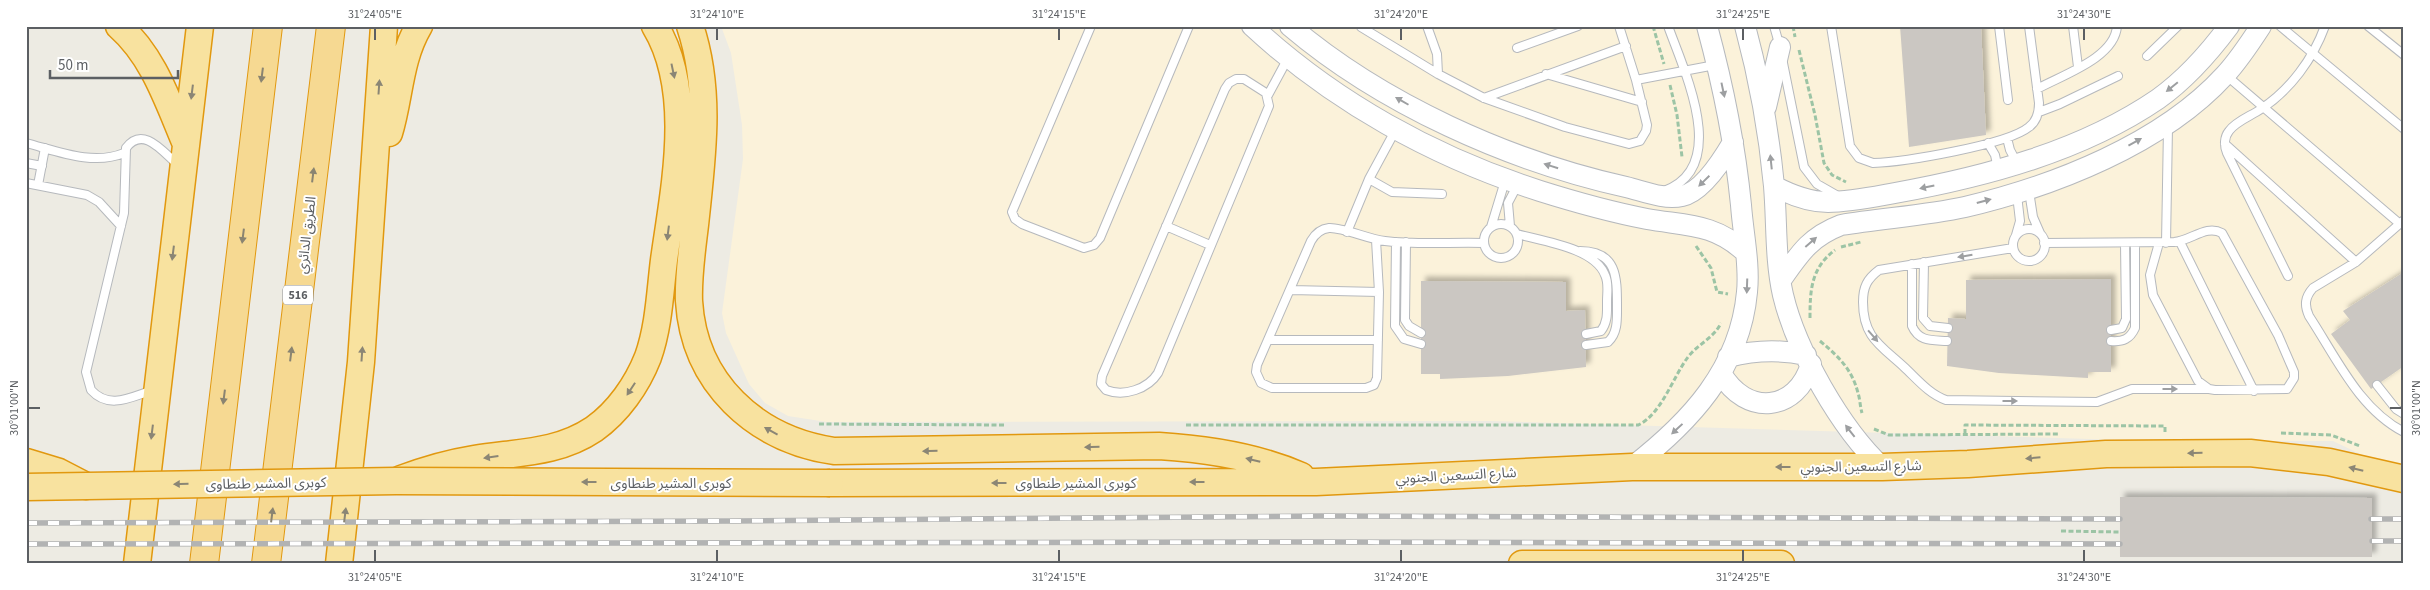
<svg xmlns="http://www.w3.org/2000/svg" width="2430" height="590" font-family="'Source Sans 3','Noto Sans Arabic',sans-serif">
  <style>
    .commercial { fill: #fbf2da }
    .building { fill: #cbc7c2; filter: url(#shadow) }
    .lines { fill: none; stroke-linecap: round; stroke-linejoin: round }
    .service-casing { stroke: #b6b9bd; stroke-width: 10 }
    .tertiary-casing { stroke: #b6b9bd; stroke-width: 22 }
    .trunk-casing { stroke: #e1980f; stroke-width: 29 }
    .motorway-casing { stroke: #e1980f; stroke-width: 30 }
    .path { stroke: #9cc4a5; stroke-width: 3; stroke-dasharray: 5 2.5; stroke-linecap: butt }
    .service { stroke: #fff; stroke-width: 8 }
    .tertiary { stroke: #fff; stroke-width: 20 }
    .trunk { stroke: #f8e29f; stroke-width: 26 }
    .motorway { stroke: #f6d992; stroke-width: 28 }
    .rail-casing { stroke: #b2b3b3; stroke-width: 5.5 }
    .rail { stroke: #fff; stroke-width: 4; stroke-dasharray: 11; stroke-linecap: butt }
    .trunk-bridge-casing { stroke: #e1980f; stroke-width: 29; stroke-linecap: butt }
    .trunk-bridge { stroke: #f8e29f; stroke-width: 26 }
    .oneway { fill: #8b8675 }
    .oneway2 { fill: #8a8471 }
    .oneway3 { fill: #9d9fa1 }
    .ticks { fill: none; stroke: #5c5f63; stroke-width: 2 }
    .labels { text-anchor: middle; stroke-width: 4; stroke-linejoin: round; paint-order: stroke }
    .shield { fill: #fff; stroke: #8d8f92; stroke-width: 1 }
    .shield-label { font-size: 12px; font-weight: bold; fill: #5c5f63 }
    .street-label { font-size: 14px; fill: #5c5f63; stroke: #fff }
    .neatline { fill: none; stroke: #5c5f63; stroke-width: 2 }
    .ticks-label { font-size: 12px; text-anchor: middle; fill: #5c5f63 }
  </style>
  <defs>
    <filter id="shadow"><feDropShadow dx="4.5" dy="-4.5" stdDeviation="2.5" flood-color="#0004"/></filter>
  </defs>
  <rect width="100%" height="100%" fill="#edebe3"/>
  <path class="commercial" d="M721,26H2404V475L2333,441H2155L1491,421L827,422L788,416L765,403L749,384L726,333L722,313L743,159L742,125L731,53Z"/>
  <path class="building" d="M1900,26H1981L1986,135L1909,147Z
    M2404,272V366L2371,389L2331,334L2350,320L2343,311Z
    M2111,279V372H2088V378L1999,373L1947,366L1948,318L1966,319V280Z
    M1421,281L1566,282V311L1585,310L1586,367L1508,376L1440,379V374H1421Z
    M2120,497L2372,498V557H2120Z"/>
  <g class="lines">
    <g class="service-casing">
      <path id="service" d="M1091,26L1012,212L1015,219L1022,224L1084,248L1094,245L1100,238L1189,26
        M1427,26L1437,54L1438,74
        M1774,26L1780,47
        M1831,26L1850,146L1859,158L1873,163C1904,162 2007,145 2029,127C2037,121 2039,113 2039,103L2029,26
        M1999,26L2008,100
        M2073,26L2078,67
        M2280,26L2404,129
        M2368,26L2404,55
        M1361,27L1438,74L1484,98L1565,127L1629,144L1640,141L1646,131L1647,125L1636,80L1619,26
        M1517,48L1578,26
        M2147,56L2178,26
        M1783,63L1804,167L1817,184L1838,196
        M1546,74L1642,102
        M2227,76L2400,224
        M1236,79H1244L1266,93L1269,106L1158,373C1148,389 1124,397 1106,390L1101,384L1102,376L1225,89L1229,83Z
        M1636,80L1715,65
        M2037,89C2062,75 2115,58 2117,26
        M1268,95L1288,58
        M1484,98L1626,46
        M2039,112L2060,104L2118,76
        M2007,138L2010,150L2017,163
        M26,143C57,151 93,166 124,153
        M1988,143L1995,155L1998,169
        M2225,144L2356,262
        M26,163L42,166
        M1369,179L1392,192L1442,194
        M26,183L87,195L99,202L121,226
        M38,185L45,148
        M1664,191C1731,167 1684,71 1668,26
        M2029,191L2033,217L2040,233
        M2404,220L2356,262L2313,288C2305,297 2304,305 2309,316C2336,357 2359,409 2404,432
        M1484 241a17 17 0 1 1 34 0a17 17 0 1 1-34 0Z
        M1166,226L1210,245
        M1510,226L1508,203L1518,184
        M1491,227L1505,181
        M2013 245a16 16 0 1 1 32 0a16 16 0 1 1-32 0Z
        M1347,232L1369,179L1395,131
        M1517,234C1542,241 1595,248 1605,275C1609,283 1607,292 1607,301C1607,312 1608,322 1601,331L1586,334
        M2016,235L2020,221L2017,195
        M1376,240L1379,292L1377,378L1374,385L1366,388H1272L1261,383L1256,372L1257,365L1311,241C1315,234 1320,229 1329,228C1342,227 1368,239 1385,241C1417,245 1451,242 1484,243
        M1396,242L1395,326L1404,339L1421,344
        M1406,242L1405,320L1409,326L1421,333
        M2180,242L2254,391
        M2044,243L2174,242C2191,241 2206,224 2222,233L2278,335L2294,372V378L2287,389L2215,390L2209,389L2198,381L2153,295L2150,275L2159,243
        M2166,243L2168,127
        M2013,248L1879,270C1867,279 1863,287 1863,302C1863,337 1880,345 1904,367C1917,379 1929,394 1946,400L2097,402L2132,389H2207
        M1580,251C1617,251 1617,277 1617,306C1617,319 1618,333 1608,342L1586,345
        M1924,262L1923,318L1930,326L1948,328
        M1912,264V326C1919,342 1932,340 1947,341
        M2288,276L2227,153C2224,146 2224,137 2229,131C2236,121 2251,116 2261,109C2290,90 2313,59 2325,26
        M1291,290L1379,292
        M2111,330L2122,328L2126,319L2125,243
        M1269,340H1378
        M2111,341C2123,342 2130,339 2135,328V243
        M2377,385L2396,409L2404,414
        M153,390C131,397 109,410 91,390L86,372L124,213L126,148C143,125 163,152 177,164"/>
    </g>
    <g class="tertiary-casing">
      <path id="tertiary" d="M1252,26C1334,102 1434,157 1540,191C1575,202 1611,212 1647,219C1686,226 1714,223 1745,252
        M1290,26C1382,104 1509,161 1626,187C1643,191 1664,200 1682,196C1702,192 1723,159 1733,142
        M1745,26C1759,78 1769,132 1774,186C1777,222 1775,260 1783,295C1796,350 1841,429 1882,467
        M1766,107L1780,47
        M1774,186C1791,195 1808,202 1828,202C1850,202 1873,197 1895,193C1985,177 2082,151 2158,99C2186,79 2209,53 2229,26
        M1781,280C1800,253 1810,237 1841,225C1882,218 1924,216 1965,207C2054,186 2162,144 2225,75C2239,60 2250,43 2261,26
        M1728,357C1755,350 1779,349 1806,355
        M1721,373C1746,417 1797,412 1811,364
        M1632,467C1690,422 1740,369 1747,292C1750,264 1743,233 1741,205C1735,144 1723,85 1707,26"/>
    </g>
    <g class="trunk-casing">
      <path id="trunk" d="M119,26C154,57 168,102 186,144
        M690,26C712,92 702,158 695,225C692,250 688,276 689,301C694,383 755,439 834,451L1159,446C1207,449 1256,456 1301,476
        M389,133C400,97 399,60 419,26
        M26,462L59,472L86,486
        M401,479C425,470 449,463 474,459C516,452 557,454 594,429C618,412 637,385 648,357C659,326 660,292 664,260C674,188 695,92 655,26
        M830,483L1316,482L1632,467H1882L1968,464L2106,454L2250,453L2329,462L2404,479
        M137,564L200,26
        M339,564L361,362L384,26
        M1522,564H1781"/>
    </g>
    <g class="motorway-casing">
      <path id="motorway" d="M204,564L268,26
        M266,564L331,26"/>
    </g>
    <path class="path" d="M1653,26L1664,64
      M1793,26L1795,37
      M1799,50L1815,115L1824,163L1832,175L1846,182
      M1670,85L1677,115L1682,157
      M1696,246L1711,268L1717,292L1728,294
      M1841,247L1861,242
      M1810,318C1810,290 1811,268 1835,250
      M1820,341C1838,356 1852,369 1858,393C1860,399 1860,406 1862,413
      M819,424L1005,425
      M1186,425H1638C1661,415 1673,377 1688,357C1698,344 1714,338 1721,323
      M1874,429L1889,435L2059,434
      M2281,433L2331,435L2360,446
      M1965,434V425L2165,426V434
      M2061,531L2120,532"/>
    <use href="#service" class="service"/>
    <use href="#tertiary" class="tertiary"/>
    <use href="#trunk" class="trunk"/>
    <use href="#motorway" class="motorway"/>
    <g class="rail-casing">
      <path id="rail" d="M2371,519H2404
        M26,523L737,521L1321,516L2120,519
        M2372,541H2404
        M26,544L1319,542L2120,544"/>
    </g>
    <use href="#rail" class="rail"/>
    <g class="trunk-bridge-casing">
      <path id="trunk-bridge" d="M26,487L396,481L830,483"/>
    </g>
    <use href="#trunk-bridge" class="trunk-bridge"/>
  </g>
  <defs><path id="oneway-solid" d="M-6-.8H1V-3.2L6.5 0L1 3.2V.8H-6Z" transform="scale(1.25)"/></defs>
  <g class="oneway">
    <use href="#oneway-solid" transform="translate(673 71) rotate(78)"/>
    <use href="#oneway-solid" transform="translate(379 87) rotate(-86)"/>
    <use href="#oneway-solid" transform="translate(192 92) rotate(97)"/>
    <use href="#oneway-solid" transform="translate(668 233) rotate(97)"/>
    <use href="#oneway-solid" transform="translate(173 253) rotate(97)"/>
    <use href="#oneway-solid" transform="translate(362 354) rotate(-86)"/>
    <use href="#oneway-solid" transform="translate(631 389) rotate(123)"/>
    <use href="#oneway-solid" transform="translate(771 431) rotate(-151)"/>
    <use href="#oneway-solid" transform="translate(152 432) rotate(97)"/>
    <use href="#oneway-solid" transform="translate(1092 447) rotate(179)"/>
    <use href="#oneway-solid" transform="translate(930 451) rotate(179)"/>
    <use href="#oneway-solid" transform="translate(2195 453) rotate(179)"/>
    <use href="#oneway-solid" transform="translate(491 457) rotate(172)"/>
    <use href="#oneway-solid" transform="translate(2033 458) rotate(174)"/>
    <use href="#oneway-solid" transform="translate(1253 460) rotate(-166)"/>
    <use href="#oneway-solid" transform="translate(1783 467) rotate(180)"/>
    <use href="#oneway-solid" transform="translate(2356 469) rotate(-166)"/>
    <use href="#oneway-solid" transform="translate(589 482) rotate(-180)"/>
    <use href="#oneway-solid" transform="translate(1197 482) rotate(180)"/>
    <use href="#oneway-solid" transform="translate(999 483) rotate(180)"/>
    <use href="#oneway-solid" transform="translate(181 484) rotate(179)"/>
    <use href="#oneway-solid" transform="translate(345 515) rotate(-83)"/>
  </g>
  <g class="oneway2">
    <use href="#oneway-solid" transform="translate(262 75) rotate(97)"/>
    <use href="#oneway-solid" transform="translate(313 175) rotate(-83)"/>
    <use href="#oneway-solid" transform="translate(243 236) rotate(97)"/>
    <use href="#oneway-solid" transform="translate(291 354) rotate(-83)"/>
    <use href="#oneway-solid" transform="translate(224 397) rotate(97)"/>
    <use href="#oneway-solid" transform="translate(272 515) rotate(-83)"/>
  </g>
  <g class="oneway3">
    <use href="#oneway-solid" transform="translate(2172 87) rotate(141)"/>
    <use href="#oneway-solid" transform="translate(1723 90) rotate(78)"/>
    <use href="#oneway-solid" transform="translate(1402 101) rotate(-150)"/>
    <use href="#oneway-solid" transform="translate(2135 142) rotate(-29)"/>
    <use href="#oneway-solid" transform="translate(1771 162) rotate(-96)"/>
    <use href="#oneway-solid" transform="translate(1551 166) rotate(-162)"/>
    <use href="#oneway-solid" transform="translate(1704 181) rotate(136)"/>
    <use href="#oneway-solid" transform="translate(1927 187) rotate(168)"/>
    <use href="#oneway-solid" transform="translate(1984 201) rotate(-15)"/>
    <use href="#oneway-solid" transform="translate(1811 242) rotate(-41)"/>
    <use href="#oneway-solid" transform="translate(1965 256) rotate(171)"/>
    <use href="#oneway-solid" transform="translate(1747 286) rotate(92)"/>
    <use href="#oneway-solid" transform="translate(1873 336) rotate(49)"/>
    <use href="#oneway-solid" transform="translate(2170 389)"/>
    <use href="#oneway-solid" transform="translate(2010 401)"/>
    <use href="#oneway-solid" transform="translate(1677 429) rotate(137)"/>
    <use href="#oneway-solid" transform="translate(1850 431) rotate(-128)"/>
  </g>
  <path class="ticks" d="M375,28V40M717,28V40M1059,28V40M1401,28V40M1743,28V40M2084,28V40M28,408H40M2390,408H2402M375,550V562M717,550V562M1059,550V562M1401,550V562M1743,550V562M2084,550V562"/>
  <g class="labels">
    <rect class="shield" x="283" y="285.5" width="30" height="19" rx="4"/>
    <g class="shield-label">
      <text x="298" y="299">516</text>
    </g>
    <g class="street-label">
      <text transform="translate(306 235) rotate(-83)" y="5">الطريق الدائري</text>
      <text transform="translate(1861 466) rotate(-1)" y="5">شارع التسعين الجنوبي</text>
      <text transform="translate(1456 475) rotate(-3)" y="5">شارع التسعين الجنوبي</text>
      <text transform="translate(266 483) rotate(-1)" y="5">كوبرى المشير طنطاوى</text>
      <text x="671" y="488">كوبرى المشير طنطاوى</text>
      <text x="1076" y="488">كوبرى المشير طنطاوى</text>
    </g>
  </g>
  <rect width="2430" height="590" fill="none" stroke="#ffffff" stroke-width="55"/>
  <path d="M50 70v8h128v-8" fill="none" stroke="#5c5f63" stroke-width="2.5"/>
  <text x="58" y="70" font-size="15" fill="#5c5f63" stroke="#ffffff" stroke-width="4" paint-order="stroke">50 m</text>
  <rect x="28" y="28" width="2374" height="534" class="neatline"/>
  <g class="ticks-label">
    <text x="375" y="18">31°24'05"E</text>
    <text x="717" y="18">31°24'10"E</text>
    <text x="1059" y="18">31°24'15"E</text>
    <text x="1401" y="18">31°24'20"E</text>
    <text x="1743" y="18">31°24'25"E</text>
    <text x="2084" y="18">31°24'30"E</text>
    <text transform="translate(14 408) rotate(-90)" y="4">30°01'00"N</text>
    <text transform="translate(2416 408) rotate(-90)" y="4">30°01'00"N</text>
    <text x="375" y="581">31°24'05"E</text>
    <text x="717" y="581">31°24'10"E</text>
    <text x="1059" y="581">31°24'15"E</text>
    <text x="1401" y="581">31°24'20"E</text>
    <text x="1743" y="581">31°24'25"E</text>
    <text x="2084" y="581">31°24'30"E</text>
  </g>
</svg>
